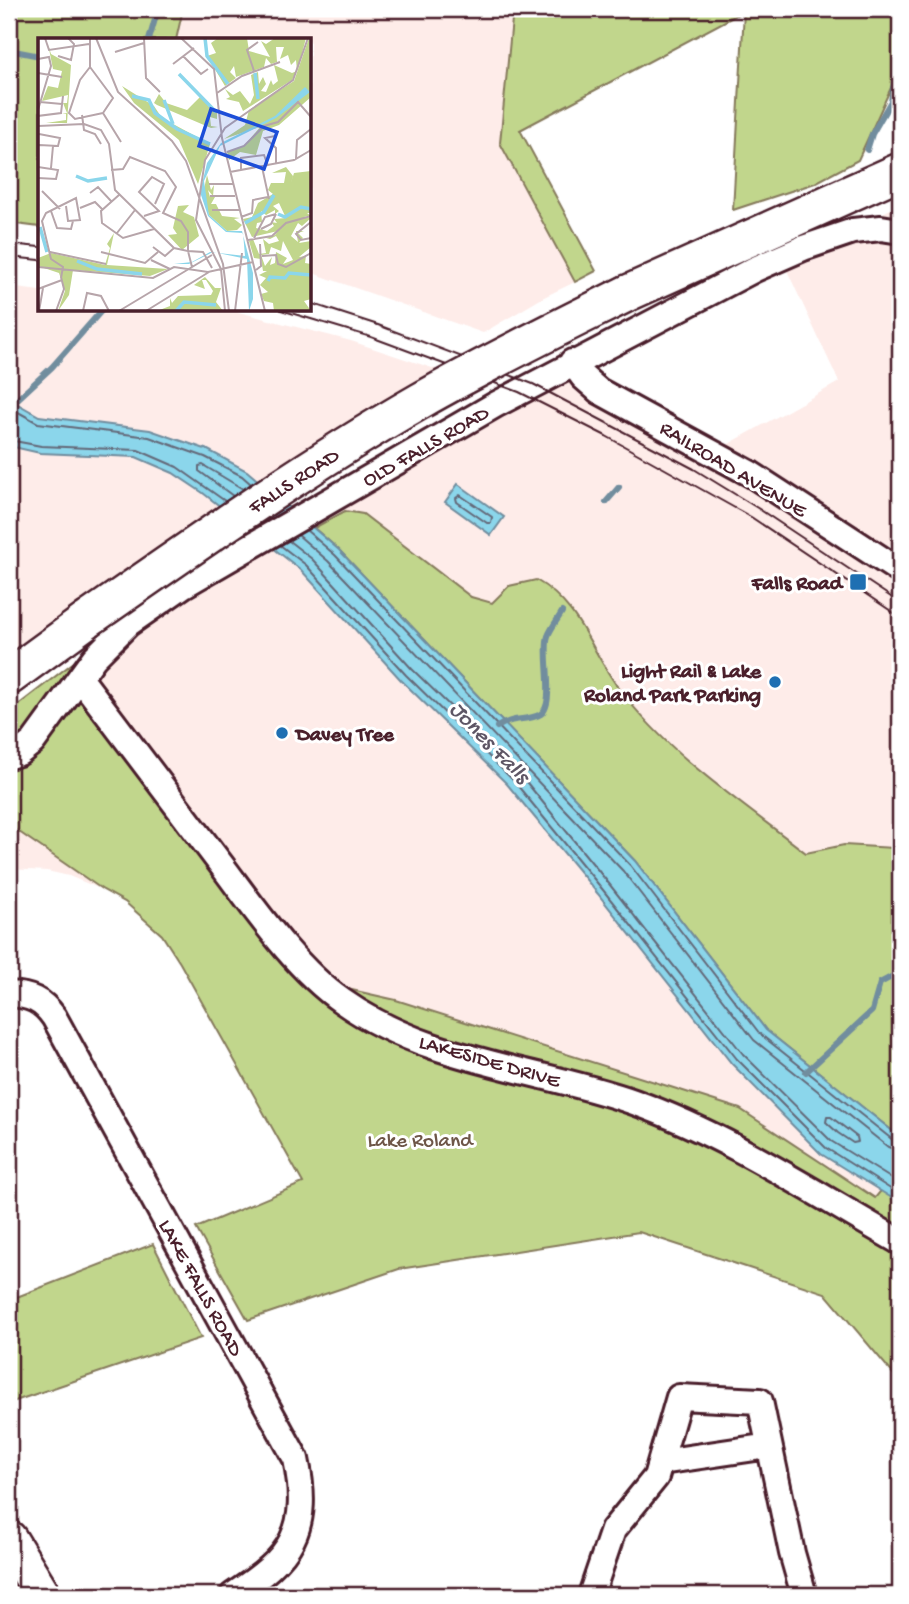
<svg xmlns="http://www.w3.org/2000/svg" width="909" height="1604" font-family="'Gochi Hand',sans-serif">
  <style>
    .built { fill: #feece9 }
    .green { fill: #c1d68c; stroke: #867a5c; stroke-width: 2 }
    .water { fill: #8bd6eb; stroke: #718d9e; stroke-width: 2 }
    .lines { fill: none; stroke-linecap: round; stroke-linejoin: round }
    .shore { stroke: #646878; stroke-width: 2 }
    .stream { stroke: #718d9e; stroke-width: 6 }
    .street-casing { stroke: #4a1f2b; stroke-width: 30 }
    .secondary-casing { stroke: #4a1f2b; stroke-width: 40 }
    .street { stroke: #fff; stroke-width: 24 }
    .secondary { stroke: #fff; stroke-width: 35 }
    .tram { stroke: #4a1f2b; stroke-width: 2 }
    .secondary-bridge-casing { stroke: #4a1f2b; stroke-width: 40; stroke-linecap: butt }
    .secondary-bridge { stroke: #fff; stroke-width: 35 }
    .poi-dot { fill: #1f6fb2; stroke: #fff; stroke-width: 2.5 }
    .labels { text-anchor: middle; stroke-width: 6; stroke-linejoin: round; paint-order: stroke }
    .street-label { font-size: 21px; fill: #4a1f2b; stroke: #fff }
    .poi-label { font-size: 21px; font-weight: bold; fill: #4a1f2b; stroke: #fff; text-anchor: end }
    .park-label { font-size: 21px; fill: #6e5648; stroke: #fff }
    .water-label { font-size: 23px; font-style: italic; fill: #5e5665; stroke: #fff }
    .inset-river { fill: none; stroke: #8bd6eb; stroke-width: 3.5 }
    .inset-road { fill: none; stroke: #b7a5aa; stroke-width: 2 }
    .view { fill: #1d4ed8; fill-opacity: 0.15; stroke: #1d4ed8; stroke-width: 3.5 }
    .inset-edge { fill: none; stroke: #4a1f2b; stroke-width: 3.5 }
  </style>
  <rect width="100%" height="100%" fill="#fff"/>
  <filter id="ink" filterUnits="userSpaceOnUse"><feTurbulence type="fractalNoise" baseFrequency=".0143" numOctaves="2"/><feDisplacementMap in="SourceGraphic" scale="14" xChannelSelector="R" yChannelSelector="G"/><feConvolveMatrix kernelMatrix="1 2 1 2 8 2 1 2 1" color-interpolation-filters="sRGB"/></filter>
  <g filter="url(#ink)">
    <path class="built" d="M183,9H513L500,143L575,282L544,297L483,333L310,272V40H176Z
      M900,204V539L879,551L900,565V1137L536,759L339,550L310,524L591,368L718,450L839,382L784,264Z
      M9,287L40,291V310H231L351,341L447,373L262,484L150,430L39,416L9,399Z
      M9,446L40,453L136,457L173,473L222,507L9,657Z
      M269,545L301,570L401,680L507,784L598,894L732,1064L821,1154L881,1191L875,1198L740,1109L396,1000L334,986L242,881L78,659Z
      M9,825L103,890L69,876L47,871L9,869Z"/>
    <path class="green" d="M9,9H183L176,40H40V227L9,223Z
      M513,9H900V68L858,160L815,183L733,210L744,11L520,130L596,271L575,282L500,143Z
      M345,511L363,514L471,597L492,603L509,586L536,580C580,605 591,652 620,690C670,756 742,803 806,853L844,845L894,848L900,846V1137L766,1030L635,861L339,550L314,528Z
      M78,659L242,881L334,986L396,1000L740,1109L875,1198L900,1168V1382L825,1293L639,1232L399,1269L248,1320L196,1228L303,1183L180,963L162,935L125,902L103,890L9,825V712Z
      M153,1244L201,1338L9,1403V1300Z"/>
    <path class="water" d="M9,399L39,416L150,430L208,450L247,471L339,550L635,861L766,1030L900,1137V1203L821,1154L732,1064L598,894L507,784L401,680L301,570L203,493L173,473L136,457L40,453L9,446Z
      M458,484L504,517L491,535L445,502Z"/>
    <g class="lines">
      <path class="shore" d="M9,407L38,423L149,437L205,457L242,476L251,484
        M9,440L41,446L138,450L177,467L225,501
        M460,495L492,517L491,523H487L457,502L456,498Z
        M233,496L199,471V466L203,465L243,489
        M306,530L335,555L630,865L760,1034L894,1141L900,1142
        M298,535L328,561L623,871L754,1040L888,1147L900,1151
        M289,541L312,559L412,669L519,773L610,885L743,1054L831,1141L900,1184
        M280,545L306,565L406,675L513,780L603,890L737,1059L826,1148L900,1195
        M827,1117H831L857,1137L858,1142L853,1143L838,1133L826,1122Z"/>
      <path class="stream" d="M149,40L158,9
        M9,50L40,56
        M867,150L872,134L891,101L900,49
        M9,407L52,367L102,310
        M606,502L619,487
        M497,727C511,717 527,721 539,715C557,708 542,654 548,636C551,628 558,619 562,612
        M806,1072L872,1011L880,983L895,975L900,968"/>
      <g class="street-casing">
        <path id="street" d="M572,362L583,377L599,391L751,474L900,571
          M80,678C128,741 175,804 223,867C256,911 297,970 342,1001C428,1062 537,1068 634,1102C729,1136 814,1193 900,1242
          M9,756L19,753L33,742L94,658L128,624L184,585L495,405L755,269L803,248L853,231L881,228L900,231
          M9,994C30,995 42,1000 54,1017L296,1459C311,1530 292,1557 233,1595
          M661,1462L769,1446
          M591,1595L613,1530L656,1477L679,1397L760,1401L792,1553L804,1595"/>
      </g>
      <g class="secondary-casing">
        <path id="secondary" d="M628,293L900,171
          M9,677L87,620
          M9,1539L43,1595"/>
      </g>
      <use href="#street" class="street"/>
      <use href="#secondary" class="secondary"/>
      <path class="tram" d="M9,244L40,247
        M9,257L40,260
        M310,303L378,325L533,384L694,469L759,509L900,603
        M281,310L371,337L519,392L606,436L751,517L900,617"/>
      <g class="secondary-bridge-casing">
        <path id="secondary-bridge" d="M87,620C196,544 305,467 420,401C488,362 558,328 628,293"/>
      </g>
      <use href="#secondary-bridge" class="secondary-bridge"/>
    </g>
  </g>
  <g class="poi-dot">
    <rect x="849" y="573" width="18" height="18" rx="3.5"/>
    <circle cx="775" cy="682" r="7"/>
    <circle cx="282" cy="733" r="7"/>
  </g>
  <g class="labels">
    <g class="street-label">
      <text transform="translate(425 445) rotate(-30)" y="7">OLD FALLS ROAD</text>
      <text transform="translate(734 468) rotate(31)" y="7">RAILROAD AVENUE</text>
      <text transform="translate(293 480) rotate(-33)" y="7">FALLS ROAD</text>
      <text transform="translate(490 1060) rotate(16)" y="7">LAKESIDE DRIVE</text>
      <text transform="translate(202 1287) rotate(61)" y="7">LAKE FALLS ROAD</text>
    </g>
    <g class="poi-label">
      <text x="842" y="589">Falls Road</text>
      <text x="761" y="677">Light Rail &amp; Lake<tspan x="761" dy="24">Roland Park Parking</tspan></text>
      <text x="296" y="740" text-anchor="start">Davey Tree</text>
    </g>
    <g class="park-label">
      <text x="420" y="1146">Lake Roland</text>
    </g>
    <g class="water-label">
      <text transform="translate(491 741) rotate(46)" y="8">Jones Falls</text>
    </g>
  </g>
  <g transform="translate(38 38)">
    <rect width="273" height="273" fill="#fff"/>
    <path d="M180,0H209L211,13L232,19L223,3L228,6L237,0H268L260,31L254,42L205,73L201,64L188,61L192,59L187,51L195,57L202,53L212,66L216,57L213,37L220,34L221,46L225,39L228,46L223,53L228,54L233,42L235,47L240,43L236,27L254,35L259,33L258,22L253,27L250,17L242,21L246,9H238L239,24L233,26L228,20L226,29L198,39L196,28L192,34L198,40L187,48L169,18L178,15L173,5ZM271,0L273,59L241,87L225,93L218,117L202,114L191,122L189,114L206,108L222,89L186,101L207,87L211,72L256,43ZM10,6L13,16L33,27L29,85H8L28,82V76H24L29,75L25,65H29L30,57L4,63L10,48L20,50L24,33L15,31ZM84,48L116,68L124,80L172,106L160,146L141,102L96,65ZM121,56L128,65L149,72L162,59L179,75V81L172,79L173,88L180,89L173,90L119,67L116,65ZM248,129L255,138L252,148L256,135L273,133V175H269L273,178H266L273,180L264,188L260,185L253,198L260,204L258,193H266L260,195L265,200L261,205L273,203V209L261,219L268,218L267,225L273,226V261L266,263L273,273H236L235,265L226,263L223,256L230,254L222,247L228,240L221,237L229,233H225L223,221L216,220L211,203L215,201L221,216L228,215L225,201L231,206L241,203L238,198L232,201L228,200L237,197L240,193L214,199L205,181L214,179L220,165L235,156L230,152L233,145H246L248,134L234,135ZM241,165L248,180L236,181L239,185L233,184L236,188L229,193L218,190L219,185L224,184L223,173L228,177L237,172V176L241,173L235,168ZM245,203L255,222L245,226L249,220L238,214L237,225L232,227L234,219L227,228L223,217L231,216L233,209L243,213ZM169,137L173,152L176,147L175,158L170,152L172,159H177L173,166H178L184,178L202,180L196,181L204,187L199,192L189,193L171,177L165,156ZM151,167L145,174L156,179L161,198L144,212L130,197L139,196L135,190L140,168ZM76,195L69,227L130,231L112,238L35,232L31,257L20,273L27,253L21,235L0,228V220L13,215L67,227L72,210L69,206ZM167,239L177,250H183L178,264L185,273H119L132,268V260L134,265L140,258L173,257L175,253L168,242H164L167,251L156,247Z" fill="#c1d68c" fill-rule="evenodd"/>
    <path d="M267,49L272,54L238,80L182,108L166,143L171,177L189,193H204L215,235V261L211,273L209,221L175,214L151,226H136L154,224L172,214L207,218L205,195L188,194L170,178L162,154L169,125L183,105L237,78Z" fill="#8bd6eb"/>
    <path class="inset-river" d="M167,0L169,18L190,46M217,35L220,61M141,36L178,74M94,58L111,62L117,75L139,91L172,106M126,62L135,86M38,138L50,143L69,140M240,176L247,179L263,169L273,171M207,185L226,174L236,157M2,189L9,214M39,223L59,231L104,236M230,243L232,239L247,240L251,235L273,237M138,273L146,264L178,267"/>
    <path class="inset-road" d="M7,0L11,12L51,6M52,0V29L42,42L31,75L37,81L65,75M58,0L80,54L134,103L148,123L185,226L191,273M106,0L108,40L122,54M143,0L176,31L184,100L227,273M77,14L106,5M20,18L33,22L36,6L30,0M145,18L163,36L170,31M0,21L11,19L13,28L0,72M135,26L156,10M52,29L75,60L65,75L83,104M216,33L209,12L220,4M0,35L24,39M179,55L204,38L242,24M2,64L24,66M44,77L46,92L57,96L63,106M0,88L46,86L63,92L71,106L77,152L136,210L150,213L154,229M237,98L227,100L238,110V125M1,107L20,108L22,100L1,96M0,114V78L23,75L25,58M189,114L206,108L226,88L240,84L260,64L273,79M258,121L259,102L273,91M0,129L20,132L18,141L0,140M224,129L231,161M13,130L15,108M73,132L85,131L92,119L127,133L138,149L125,175L143,183L150,194V213L165,214L174,230M203,133V120L226,117L230,128M192,134L256,122L273,112M171,146H195M4,153L22,171M52,155L60,149L73,163M81,157L63,173L64,185L85,200L116,191M172,158H197M42,170L57,164L64,171M174,172H201M13,173L19,190L33,191L35,183M106,178L121,173L101,154L114,139L126,146L117,166M203,179L214,175L215,162L230,159M273,184L258,196L263,202L273,200M223,191L233,186L238,176M79,195L97,172M216,200L227,179L238,176M210,202L234,198L248,185L273,178M115,209L127,218L136,210M12,214L68,226M63,214L107,225L120,214M224,218L238,217L240,226L248,229L273,215M113,222L132,231M0,229L115,240L136,229L170,234L215,224M218,232L223,228L222,206M23,240L25,229L13,221L4,183L8,175L38,160L42,182L30,183L28,168M0,251L24,242M1,273L5,250M18,273L26,251L23,239M45,273L49,255L63,258L71,273M81,273L174,217M108,273L171,234M187,273L183,231L158,182L167,122L187,90L255,42L270,0M197,273L204,215"/>
    <path class="view" d="M173,71L239,94L226,131L161,108Z"/>
    <rect width="273" height="273" class="inset-edge"/>
  </g>
  <rect width="909" height="1604" fill="none" stroke="#fff" stroke-width="35"/>
  <rect x="18" y="18" width="874" height="1569" fill="none" stroke="#4a1f2b" stroke-width="2.5" filter="url(#ink)"/>
</svg>
